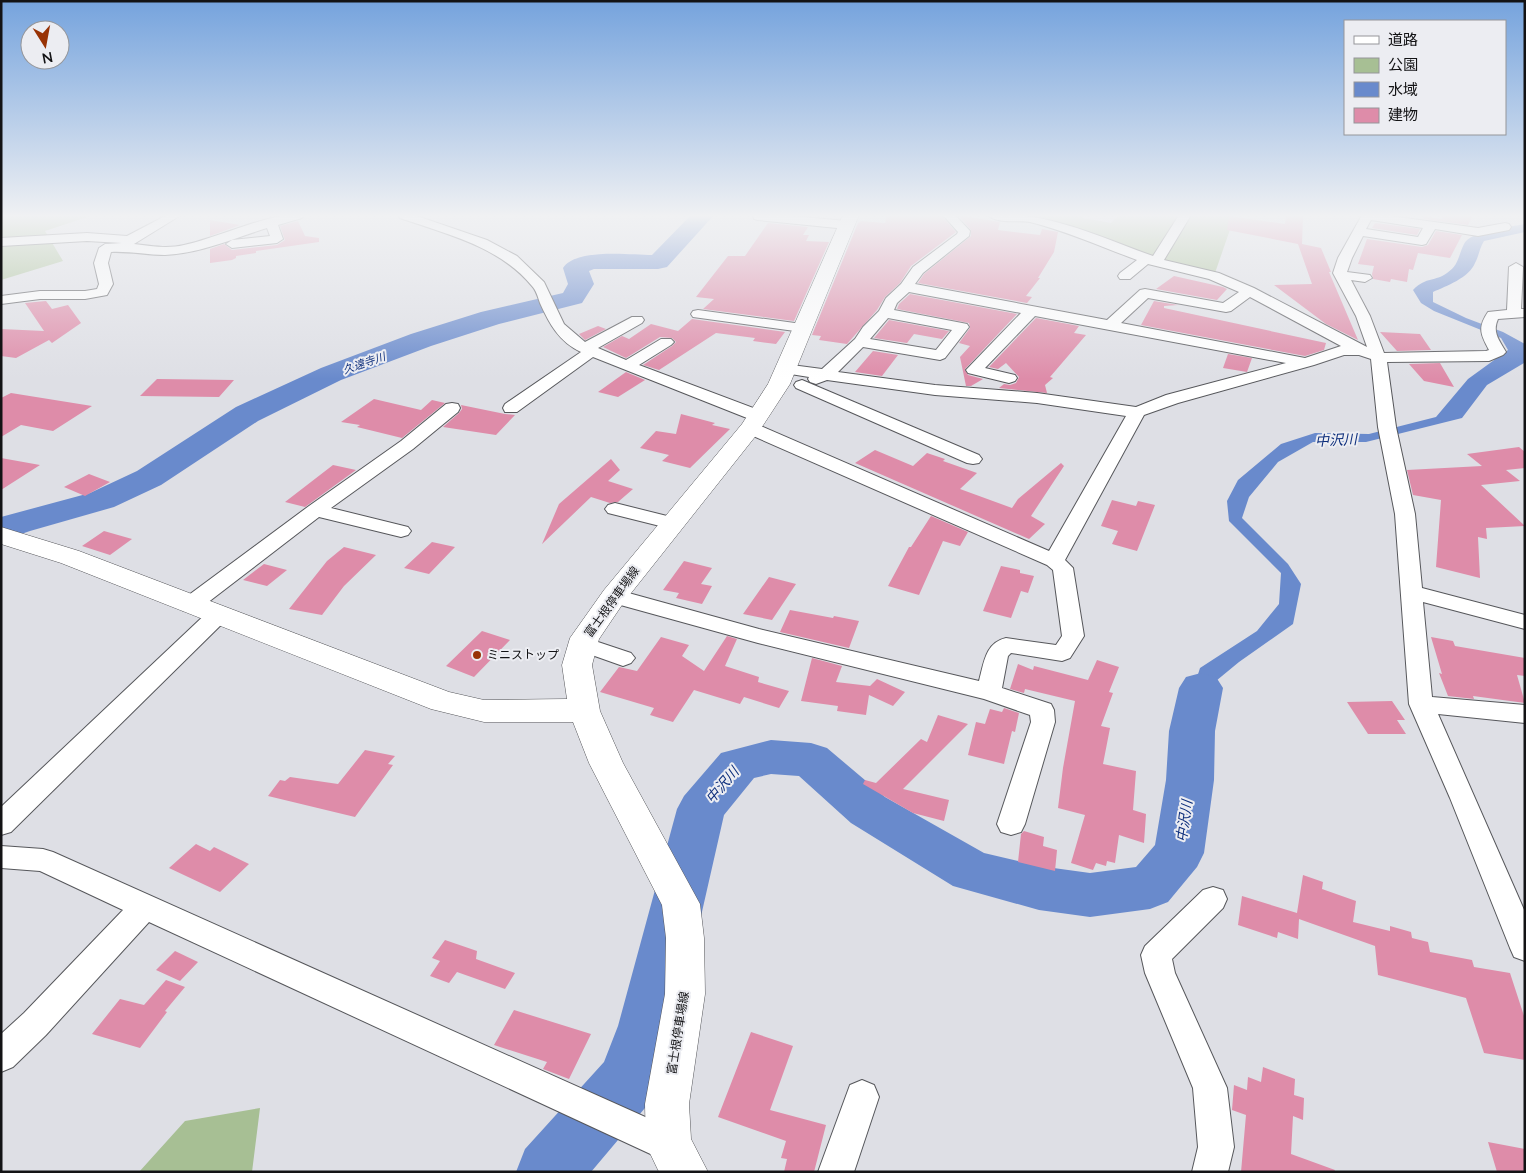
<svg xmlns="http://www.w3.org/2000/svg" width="1526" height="1173" font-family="Lato,'Noto Sans JP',sans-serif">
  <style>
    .green { fill: #a7bf94 }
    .water { fill: #698acc }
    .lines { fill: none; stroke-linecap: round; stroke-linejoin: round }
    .river { fill: #698acc; fill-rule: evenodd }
    .building { fill: #de8ca9 }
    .street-casing { stroke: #56575b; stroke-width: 2 }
    .secondary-casing { stroke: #56575b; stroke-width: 1 }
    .street { fill: #fff; fill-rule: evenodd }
    .secondary { fill: #fff; fill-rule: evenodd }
    .poi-dot { fill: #983306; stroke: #ecedf2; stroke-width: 2 }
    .labels { text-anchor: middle; stroke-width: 4; stroke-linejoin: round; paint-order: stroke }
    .far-water-label { font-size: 11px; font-style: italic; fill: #0e2f7c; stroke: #ecedf2 }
    .street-label { font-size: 12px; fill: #131315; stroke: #ecedf2 }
    .poi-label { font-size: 12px; fill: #131315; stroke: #ecedf2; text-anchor: start }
    .water-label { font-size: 14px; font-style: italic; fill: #0e2f7c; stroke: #ecedf2 }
  </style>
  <rect width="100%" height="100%" fill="#dedfe5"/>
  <path class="green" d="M1,215H93L45,231L63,261L1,280Z
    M1010,215H1084L1083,218L1111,223L1119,215H1235L1215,273L1164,262Z
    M260,1108L252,1172H139L185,1121Z"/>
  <path class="water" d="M1525,224V232L1484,241C1479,249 1479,256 1475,263C1469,278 1446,286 1433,292V302L1466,318L1503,332L1525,344L1524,363L1487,385L1462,418L1366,442H1313L1278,462L1249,497L1242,518L1288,564L1301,584L1293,624L1239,662L1205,690L1192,741L1186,712L1200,668L1257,631L1279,604L1281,573L1229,521L1227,501L1238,480L1281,444L1315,433L1369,434L1436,417L1468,379L1508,350L1501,338L1434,311L1421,303L1413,290C1427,276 1435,282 1447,273C1459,265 1458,256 1464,244C1470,231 1511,227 1525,224Z"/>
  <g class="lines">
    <path class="river" d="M691,215H714L667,267L658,269H594L589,271L594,284L582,303L499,324L431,346L341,380L258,421L161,485L114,507L30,531L1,541V517L90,493L137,471L236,407L321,368L411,334L481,312L563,293L568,284L563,268C576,248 630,255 652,255Z
      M1201,673L1216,677L1223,688L1215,731L1214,780L1204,853L1197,867L1168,902L1150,909L1090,917L1039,910L953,886L851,823L799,776L771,774L754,778L724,815L676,1026L659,1081L650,1102L591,1172H516L525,1149L604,1062L618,1026L677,809L684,796L721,753L771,740L811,743L827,748L885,797L984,853L1039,866L1090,873L1136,867L1155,845L1166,780L1169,731L1179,688L1186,677Z"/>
  </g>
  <path class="building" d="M887,215H941L956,232L911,266L900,283L885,297L877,310L847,344L819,340L821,336L812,335L858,223L861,221L885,223Z
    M958,215L1000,222L998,230L1040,235L1042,229L1058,232L1054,252L1038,278H1040L1026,296L1032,297L1027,303L918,283L924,274L971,236V230Z
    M1286,215H1303L1302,244L1321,248L1331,272H1329L1358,340L1326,324L1274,285L1312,284L1298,244L1227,230L1229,216L1285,224Z
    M1443,215H1473L1468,225L1424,219L1423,216L1442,219Z
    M210,220L240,225L210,236Z
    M298,221L305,236L319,238V242L256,251V253L236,256V258L232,260L210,263V249L224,244L232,250L277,245L285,240L280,226Z
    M768,223L808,227L803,235H809L806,241L829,242L794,321L703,309L714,299L696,297L728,256H745Z
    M1375,223L1384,224L1420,229L1417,235L1372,228Z
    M1436,231L1462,235L1450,258L1418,253L1413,270L1409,269L1407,282L1391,279L1390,282L1373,279L1372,274L1374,266L1358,264L1367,239L1422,247L1428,245Z
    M1174,276L1223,287L1227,289L1217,300L1156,289Z
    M910,294L1017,314L965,369L968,375L983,379L971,386H966L960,357L970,346L959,343L970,328L969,323L897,309L899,304Z
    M46,301L52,309L68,305L81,323L52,343L49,340L16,358L1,356V329L44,331L25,303Z
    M1154,301L1178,305L1164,306V308L1326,343L1324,350L1305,356L1141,325Z
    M1036,318L1079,326L1074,333L1086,335L1050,377L1053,378L1045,385L1047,393L999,388L1004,384L1010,385L1016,383L1019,377L1006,363L998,369L989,367Z
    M692,319L785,332L776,344L753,341L755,338L716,333L659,370L643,365L672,346L676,342L672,338L660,337L626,358L603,347L622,336L629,339L651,324L678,331Z
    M889,320L949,331L942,339L914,334L907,343L874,338Z
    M598,326L606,329L585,340L579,334Z
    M1380,332L1420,334L1431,350L1397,351Z
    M873,351L898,355L882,376L855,372Z
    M1228,354L1252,358L1247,372L1223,368Z
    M1440,363L1454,387L1424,381L1409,364Z
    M626,372L645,380L618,397L598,392Z
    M157,379L234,380L219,397L140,396Z
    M11,393L92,406L53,431L21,425L1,437V398Z
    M374,399L421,410L432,400L445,403L402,438L357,427L360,425L341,422Z
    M461,405L505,414L515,415L496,435L443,427L459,413L462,409Z
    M681,414L715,423L712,425L730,429L690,468L662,461L669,455L640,448L656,431L676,434Z
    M1519,447L1525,452V468L1506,470L1520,481L1481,485L1525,526L1486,528L1487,539L1478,537L1480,578L1436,567L1441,500L1413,495L1407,470L1482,466L1467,454Z
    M875,450L913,466L927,453L945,459L943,461L977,473L960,489L1012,508L1018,499L1061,463L1064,466L1031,516L1045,524L1029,539L855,463Z
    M1,458L40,465L1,490Z
    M611,459L620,470L608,481L633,489L618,502L610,503L591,497L542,544L559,504Z
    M333,465L356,470L305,507L285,502Z
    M89,474L110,482L85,496L64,487Z
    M1112,500L1136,506L1138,501L1155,505L1137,551L1112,544L1118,531L1101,526Z
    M931,516L968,532L960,546L943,541L919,595L888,586L909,547H911Z
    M104,531L132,539L110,555L82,546Z
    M432,542L455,547L429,574L404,568Z
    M344,547L376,555L344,586L322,615L289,609L327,561Z
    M684,561L712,568L701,584L712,586L702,604L676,598L679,593L663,590Z
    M264,564L287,570L267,586L243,580Z
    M1001,566L1020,570V573L1034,576L1028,593L1021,591L1011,618L983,611Z
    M769,577L796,584L772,620L743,614Z
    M790,610L833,618L834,616L859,621L849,648L780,632Z
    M482,631L510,640L474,677L446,666Z
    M727,636L737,639L725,666L759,677L758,682L789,691L779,708L744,697L740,704L694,690L673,722L650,715L654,708L600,692L619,667L637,671L661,637L689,645L682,656L704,671Z
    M1431,637L1453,641L1455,646L1525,658V676L1517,675L1525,703L1473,696L1474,699L1448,696L1439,673L1442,674Z
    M812,658L842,666L836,682L870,686L877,679L905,692L893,706L869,695L866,715L837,711L838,706L801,701Z
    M1097,660L1119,667L1109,692L1113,693L1101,726L1110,728L1103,764L1136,771L1133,810L1146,814L1144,843L1119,835L1115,863L1107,861L1106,866L1096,863L1093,870L1071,863L1085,815L1058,808L1063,768L1075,701L1025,689L1024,693L1010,689L1018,664L1033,670L1034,666L1088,680Z
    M1392,701L1405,720H1397L1406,734H1368L1347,702Z
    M1004,708L1019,713L1015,732L1012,731L1004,764L968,755L976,722L985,724L990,709L1002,712Z
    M938,715L968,724L903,789L949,800L944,821L913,813L863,784L865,780L876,783L921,739L927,742Z
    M365,750L395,756L388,764L393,765L355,817L268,796L280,780L285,781L290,777L338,784Z
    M1024,831L1044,837L1043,846L1057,850L1055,871L1018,862L1021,834Z
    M196,844L210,851L214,847L249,864L220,892L169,868Z
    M1303,875L1323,882L1322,889L1356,901L1353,922L1390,931V926L1411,932L1412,938L1428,942L1430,952L1472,960L1474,967L1510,973L1525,1019V1060L1484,1053L1466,998L1378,975L1375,946L1299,919L1298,939L1278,932L1277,938L1238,925L1242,896L1297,913Z
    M445,940L477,951L476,959L515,973L505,989L457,972L449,983L430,976L440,961L432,958Z
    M175,951L198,962L180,981L156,970Z
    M166,980L185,987L165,1011L167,1012L140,1048L92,1034L120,999L144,1005Z
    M514,1010L591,1034L569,1079L543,1069L547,1062L494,1045Z
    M751,1032L793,1046L770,1110L826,1125L814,1172H784L787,1159L781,1158L786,1141L718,1117Z
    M1263,1067L1295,1079L1294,1095L1304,1098L1303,1120L1293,1116L1291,1154L1335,1170L1334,1172H1241L1246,1115L1232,1110L1234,1085L1247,1090L1248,1077L1261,1082Z
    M1488,1142L1525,1149V1172H1497Z"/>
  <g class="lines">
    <g class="street-casing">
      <path id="street" d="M167,215H181L134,244C151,246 167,249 184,245C222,237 268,212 304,215L302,218L278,225L283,239L277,243L232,248L226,244L232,240L270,236L267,228C235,238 199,254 165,255C147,255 129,251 111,252L108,263L113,284L107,295L85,299H40L1,304V296L40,291H85L97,289L99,284L94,263L99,248L105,244L122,243L87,241L1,246V238L87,233L127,236Z
        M398,215H414L487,240L517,256L544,282L564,324L585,342L632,317H642L644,320L642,323L598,348L626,360L661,339H671L674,342L671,345L639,365L764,412L767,416L764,420H752L593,357L517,412H505L503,408L505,404L581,352C559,342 549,323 540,303C538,297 536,290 532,286C499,246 446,234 400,218Z
        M753,215H781L847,221L853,225L847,229L758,220L754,219Z
        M943,215H955L970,231L969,236L923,273L915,284L1107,320L1140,290L1145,289L1223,303L1239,292L1209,279L1148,264L1130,279H1120L1118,276L1120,273L1137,260C1102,247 1066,231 1030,222C1018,220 996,224 988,215C1045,210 1100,237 1153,256L1179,215H1191L1164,260L1219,273L1254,288L1367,347L1356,316L1333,273L1338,258L1362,215H1383L1478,228L1505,223L1509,224L1511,227L1509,230L1478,236L1435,229L1426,244L1422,245L1363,236L1352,258L1347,272L1370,275L1372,278L1365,282L1351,280L1370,316L1384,353L1486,351L1489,350C1481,335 1477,328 1488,312L1507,310L1509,267L1516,263L1523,267L1521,309H1525V317L1498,319C1492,332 1499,340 1506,352L1503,355L1489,361L1387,362L1396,427L1415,514L1422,588L1525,615V629L1423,602L1432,697L1525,705V723L1438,714L1525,912V961L1514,957L1510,948L1450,798L1409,704L1395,514L1378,427L1371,359L1359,355H1344L1314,365L1178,403L1144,415L1065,560L1073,568L1084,636L1070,658L1062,661L1011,653L1008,656L1002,688L1051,704L1054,710L1055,722L1025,824L1021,832L1011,835L1001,832L997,824L1031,722L1030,715L984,699L758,643L606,601L603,596L606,591L614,589L759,629L979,681C984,663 985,643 1006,638L1056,645L1062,636L1053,570L1047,565L744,432L741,428L744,424L750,423L756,424L1049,551L1126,416L1037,403L935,395L827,380L816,384L810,382L808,379L809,377L778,372L776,369L778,366L784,364L822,369L855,339L863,327L879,311L886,298L901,284L913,267L957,234L958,232ZM1371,220L1423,228L1418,237L1366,229ZM909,292L1021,313L966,370L968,373L1009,383L1015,381L1017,378L1015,375L985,368L1035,316L1286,363L1166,395L1136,407L1037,393L935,385L838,372L863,347L940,360L945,358L969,327L967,324L962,323L894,310L897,303ZM1250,297L1341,346L1305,358L1121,323L1148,298L1226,312L1231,311ZM888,318L952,330L936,350L870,339Z
        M698,310L802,324L807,325L809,328L807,331L802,332L693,317L691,314L693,311Z
        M802,380L979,455L982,459L979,463L973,464L967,463L796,388L794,385L796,382Z
        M452,403L458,404L460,408L458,412L413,449L331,508L408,527L411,531L408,535L401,537L319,517L198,610L190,612L182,610L179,605L182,600L309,506L401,441L446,404Z
        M615,503L679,519L682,523L679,527L672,529L608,513L605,509L608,505Z
        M219,607L227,609L230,614L227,619L11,832L1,835V807L211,609Z
        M583,637L631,653L635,658L631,663L623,666L575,649L572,644L575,639Z
        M1,846L43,849L53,852L681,1133L687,1145L681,1157L669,1163L657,1157L149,922L46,1035L13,1067L1,1072V1034L24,1013L123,910L40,871L1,868Z
        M1213,887L1223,890L1227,899L1223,908L1172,959L1175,973L1227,1088L1234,1147L1228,1172H1192L1198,1147L1193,1088L1145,973L1141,955L1145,946L1203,890Z
        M862,1080L874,1085L879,1097L854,1172H818L850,1085Z"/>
    </g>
    <g class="secondary-casing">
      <path id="secondary" d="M843,215H859L790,384L758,433L624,602L599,639L592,665L600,711L623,763L700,904L704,938L705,994L689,1104L691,1139L708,1172H659L646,1145L645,1104L665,994L666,938L662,905L589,763L573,722H484L431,709L61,563L1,544V527L79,551L449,692L484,700L567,699L562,665L570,638L604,590L742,424L768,384Z"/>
    </g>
    <use href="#street" class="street"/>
    <use href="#secondary" class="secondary"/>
  </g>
  <linearGradient id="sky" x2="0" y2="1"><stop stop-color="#75a3dd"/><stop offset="0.57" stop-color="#f0f1f3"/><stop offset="1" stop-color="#f0f1f3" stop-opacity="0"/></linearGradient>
  <rect width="1526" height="379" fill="url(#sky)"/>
  <circle class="poi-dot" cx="477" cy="655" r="5"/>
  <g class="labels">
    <g class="far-water-label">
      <text transform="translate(364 363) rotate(-19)" y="4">久遠寺川</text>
    </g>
    <g class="street-label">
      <text transform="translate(612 602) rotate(-54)" y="4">富士根停車場線</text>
      <text transform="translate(678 1033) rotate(-81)" y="4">富士根停車場線</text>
    </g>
    <g class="poi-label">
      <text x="487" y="659">ミニストップ</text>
    </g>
    <g class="water-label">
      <text transform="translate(1336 440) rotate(-3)" y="5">中沢川</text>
      <text transform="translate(722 785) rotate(-49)" y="5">中沢川</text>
      <text transform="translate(1184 821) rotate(-82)" y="5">中沢川</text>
    </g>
  </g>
  <rect width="1526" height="1173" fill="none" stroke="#131315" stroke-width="5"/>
  <rect x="1344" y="20" width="162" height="115" fill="#ecedf2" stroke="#95969a"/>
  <rect x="1354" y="36" width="25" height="8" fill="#ffffff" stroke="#95969a"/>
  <text x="1388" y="45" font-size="15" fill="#131315">道路</text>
  <rect x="1354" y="58" width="25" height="15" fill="#a7bf94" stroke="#95969a"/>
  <text x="1388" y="70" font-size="15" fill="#131315">公園</text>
  <rect x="1354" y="82" width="25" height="15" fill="#698acc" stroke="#95969a"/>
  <text x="1388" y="95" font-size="15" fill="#131315">水域</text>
  <rect x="1354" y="108" width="25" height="15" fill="#de8ca9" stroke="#95969a"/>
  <text x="1388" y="120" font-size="15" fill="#131315">建物</text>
  <g transform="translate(45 45) rotate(169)"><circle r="24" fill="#ecedf2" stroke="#95969a"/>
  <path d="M0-4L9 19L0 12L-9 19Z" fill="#983306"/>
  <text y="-8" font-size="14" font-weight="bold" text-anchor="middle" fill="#131315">N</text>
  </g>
</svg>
